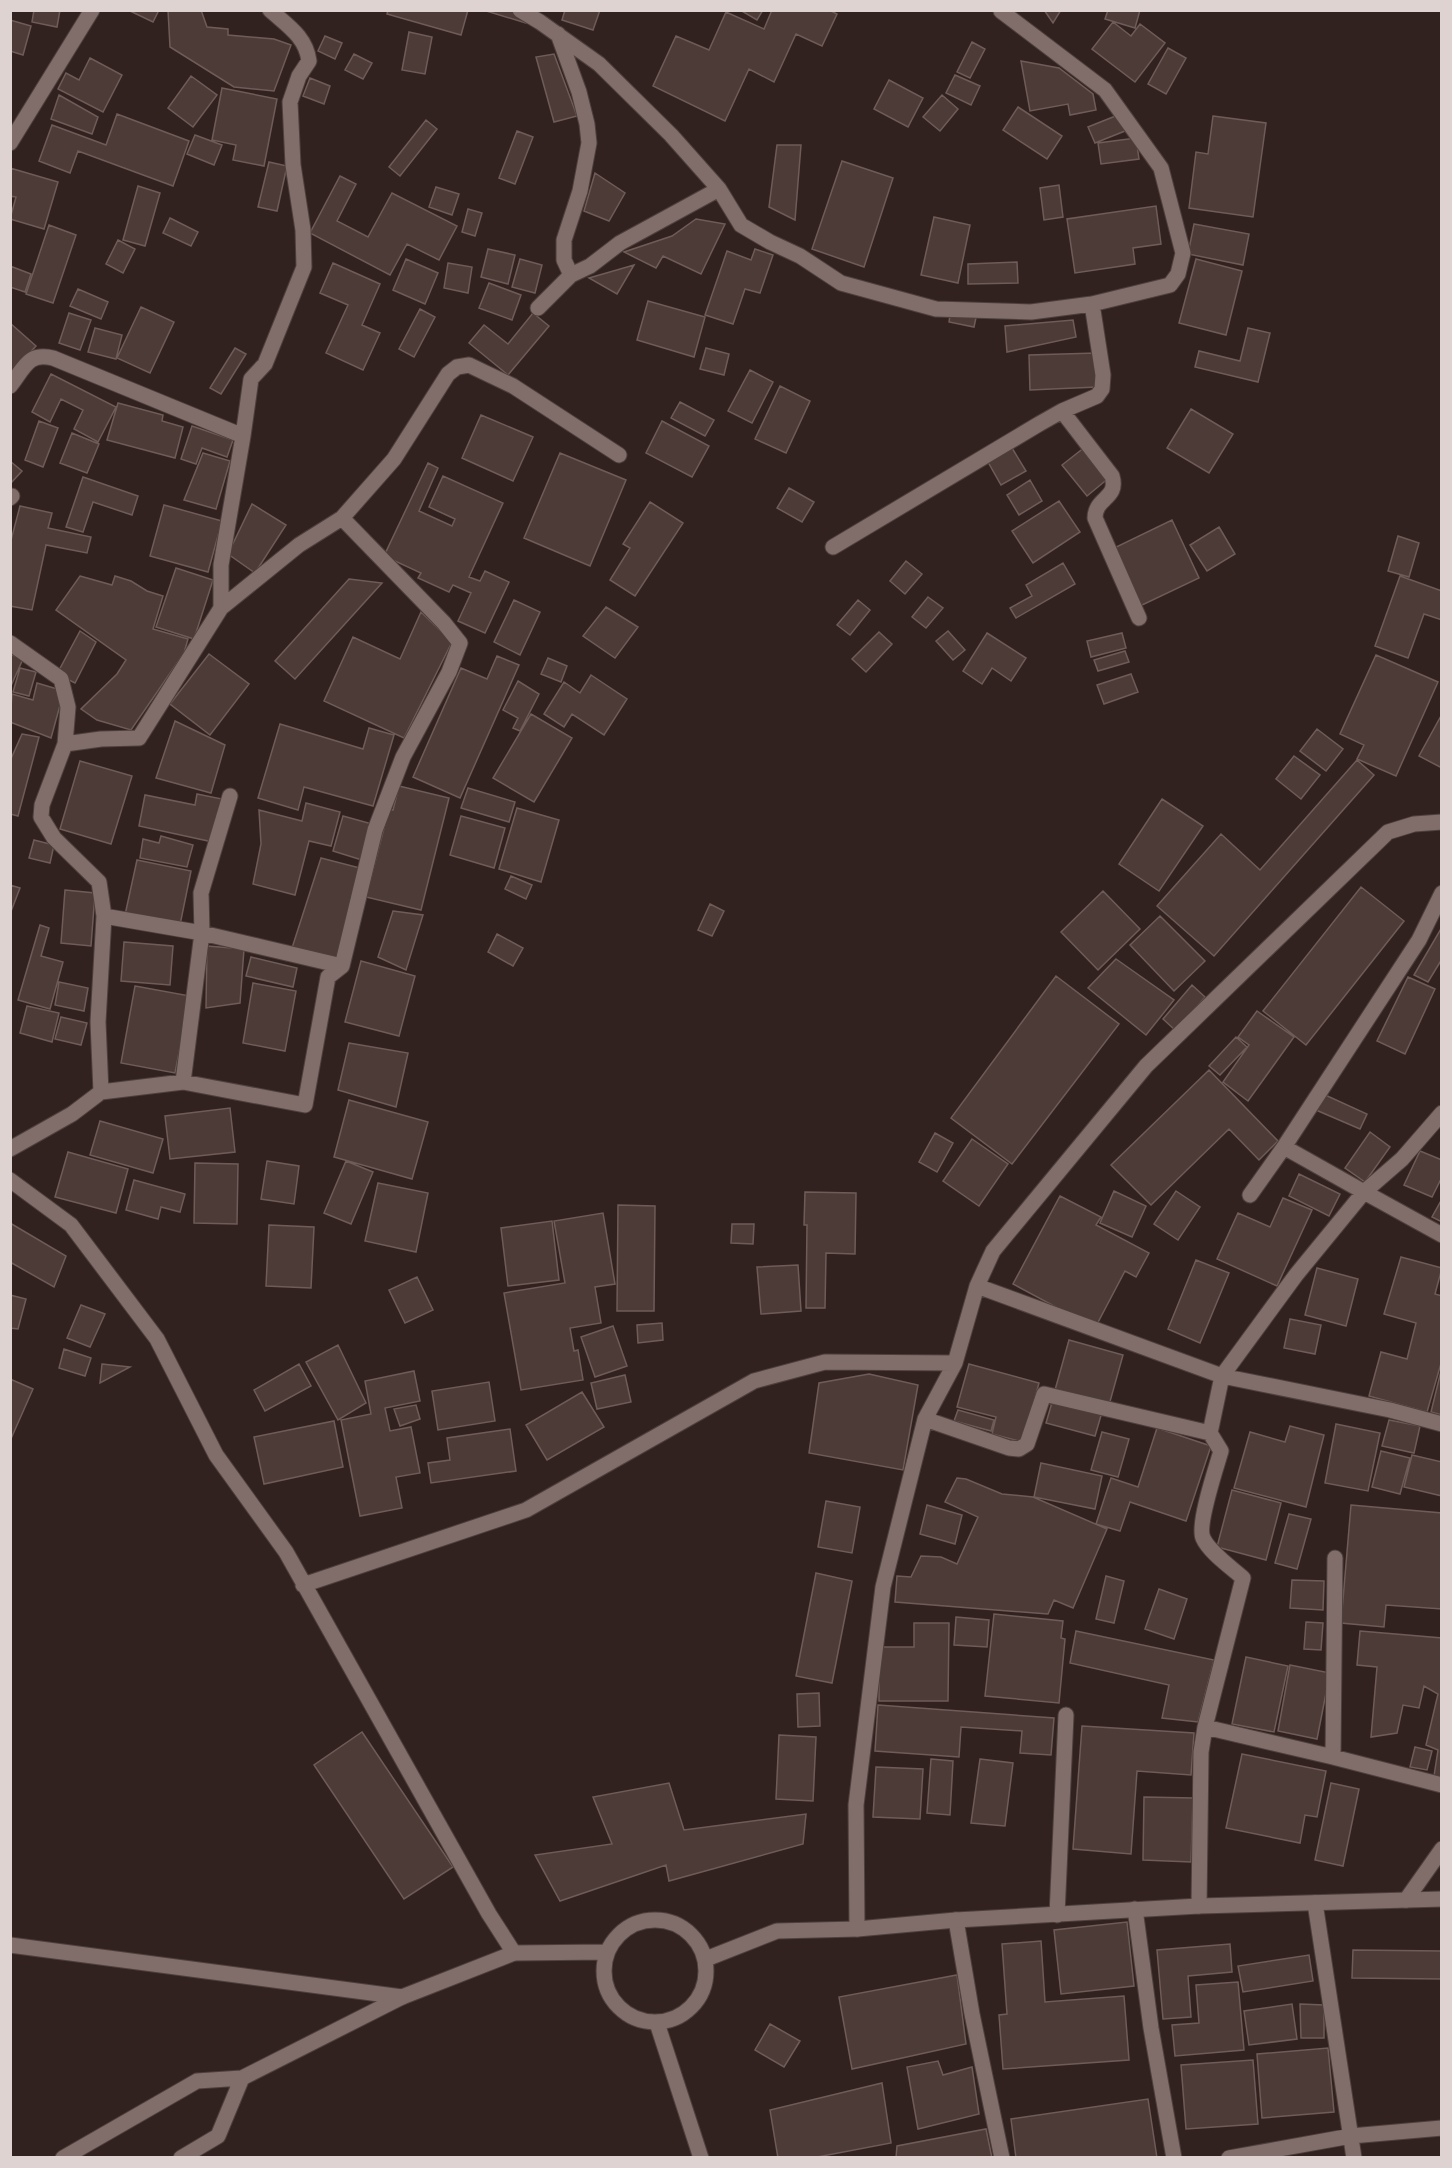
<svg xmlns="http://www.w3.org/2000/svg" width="1452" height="2168" font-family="Manrope,sans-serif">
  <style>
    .building { fill: #4c3b37; stroke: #6f5c59; stroke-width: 1.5 }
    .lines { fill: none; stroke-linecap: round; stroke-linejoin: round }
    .street-casing { stroke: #4d403d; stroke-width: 17 }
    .secondary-casing { stroke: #4d403d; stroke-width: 17 }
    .street { stroke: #816e6a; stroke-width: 15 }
    .secondary { stroke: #816e6a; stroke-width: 15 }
  </style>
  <rect width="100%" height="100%" fill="#32221f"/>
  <path class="building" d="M34,10H60L57,27L32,22Z
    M128,10H159L153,22Z
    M168,10H201L207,27L228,29V35L274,39L291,45L274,91L234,87L170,47Z
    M388,10H468L461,35L387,14Z
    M483,10H529L526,23Z
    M565,10H600L593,30L562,20Z
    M740,10H763L757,20Z
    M772,10H829L837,14L822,46L796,34L774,82L749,69L725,121L653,86L676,36L709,50L726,12L764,29Z
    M1044,10H1061L1053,23Z
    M1108,10H1140L1135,28L1105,19Z
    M10,20L31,26L23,55L10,51Z
    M1113,22L1131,36L1140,24L1165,43L1135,82L1092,49Z
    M409,32L432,37L425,74L402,70Z
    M325,36L342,43L335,59L318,51Z
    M972,42L985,49L970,78L957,72Z
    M1168,48L1186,58L1166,94L1148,84Z
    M354,54L372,63L363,79L345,70Z
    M554,54L577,116L554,122L536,57Z
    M90,58L122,75L103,112L58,89L66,73L79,80Z
    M1021,61L1059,68L1093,94L1096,110L1070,115L1068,104L1030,111Z
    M955,75L980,86L971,105L946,93Z
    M191,76L217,95L193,127L168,108Z
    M310,78L330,86L324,104L303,96Z
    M889,80L923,98L908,127L874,109Z
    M222,88L277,99L264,166L233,160L236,145L212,140Z
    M59,95L98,117L92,134L51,119Z
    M942,95L958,109L940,131L923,117Z
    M1018,107L1062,136L1047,159L1003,130Z
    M1123,113L1130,129L1095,143L1088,127Z
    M117,114L189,141L173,186L78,151L70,173L39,161L52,125L106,145Z
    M1213,116L1266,123L1253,217L1189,208L1196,152L1208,154Z
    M426,120L437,129L400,176L389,167Z
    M517,131L533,137L515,184L499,178Z
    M195,135L222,145L214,165L187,154Z
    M1136,138L1139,159L1101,164L1098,143Z
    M777,145H801L795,220L769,207Z
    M842,161L893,178L864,267L812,249Z
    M269,162L287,166L277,211L258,207Z
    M10,168L58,182L44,229L10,219L16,197L10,196Z
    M595,173L625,193L609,221L584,211Z
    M340,176L356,184L337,221L368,237L392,193L457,226L439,260L407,244L390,275L310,233Z
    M1059,185L1063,217L1044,220L1040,188Z
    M138,186L160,193L145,246L123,240Z
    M436,187L459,194L452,215L429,207Z
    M1156,206L1161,244L1133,248L1135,264L1075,273L1067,219Z
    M468,209L482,213L475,236L462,232Z
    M934,217L970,225L958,283L921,275Z
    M170,218L198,232L191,246L163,233Z
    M696,219L725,224L701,274L663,256L656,268L624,252L672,236Z
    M1194,224L1249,234L1243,265L1188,254Z
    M49,225L76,235L53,303L26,294Z
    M118,240L135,249L123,273L106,264Z
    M488,249L515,255L508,284L481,277Z
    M755,249L773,255L760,293L745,289L733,324L705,315L727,251L751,260Z
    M406,259L438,273L425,304L393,290Z
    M520,259L542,265L535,293L512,287Z
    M1196,259L1242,271L1226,335L1179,323Z
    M1017,262L1018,283L968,284V264Z
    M333,263L380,284L362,325L380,333L363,370L326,353L348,305L320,293Z
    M448,263L472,267L468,293L444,288Z
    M634,265L617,294L589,278Z
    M10,266L31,274L25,292L10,287Z
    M489,283L521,295L512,320L479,308Z
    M78,289L108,302L101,319L70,306Z
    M648,301L705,317L694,357L637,340Z
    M952,303L978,308L974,327L949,322Z
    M141,307L174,322L150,373L117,358Z
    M420,309L435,317L414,357L399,349Z
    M69,313L91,320L80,350L59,343Z
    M533,313L549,326L508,375L469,343L484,325L508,344Z
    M1073,320L1076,337L1007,352L1005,326Z
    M10,323L36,346L10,374Z
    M95,328L122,335L116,359L88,352Z
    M1248,328L1270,333L1258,382L1195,367L1199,351L1240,361Z
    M235,348L246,354L221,394L210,388Z
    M706,348L729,354L724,375L700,369Z
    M1096,353L1097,387L1030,390L1029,355Z
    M750,370L773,382L752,423L728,411Z
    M51,374L116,407L98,442L74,429L83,410L61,399L50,422L32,412Z
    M780,386L810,401L786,453L755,439Z
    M680,402L714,420L705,436L671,418Z
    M118,403L163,415L162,421L183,427L175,458L107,440Z
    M1191,409L1233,434L1209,473L1167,448Z
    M481,415L533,437L513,481L462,458Z
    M39,421L58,428L43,467L25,460Z
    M662,421L709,446L692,477L646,453Z
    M192,426L233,440L227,457L202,448L196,464L181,459Z
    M72,433L99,444L87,473L60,463Z
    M1085,447L1110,477L1087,496L1062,465Z
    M1012,448L1026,471L1001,485L988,462Z
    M203,453L230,461L216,509L184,500Z
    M560,453L626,480L590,566L524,538Z
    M10,461L22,471L10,484Z
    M428,463L438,468L419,511L452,526L455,519L429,507L443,476L503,503L469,577L480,581L485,571L509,582L485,633L458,621L471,593L453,585L449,592L418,578L421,573L384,556Z
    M83,477L138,496L132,515L93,502L83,532L66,527Z
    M1030,480L1042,501L1019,515L1007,495Z
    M789,488L814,502L802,522L777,508Z
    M1059,501L1080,532L1033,563L1012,531Z
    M650,502L683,523L635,596L610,580L630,548L623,544Z
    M252,504L286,525L255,573L228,554Z
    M164,505L222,521L208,572L150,556Z
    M20,506L52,513L48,528L91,537L87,553L46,545L32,610L10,606V544Z
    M1172,520L1199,578L1140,606L1112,549Z
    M1219,527L1235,554L1207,571L1190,545Z
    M1398,536L1419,543L1409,577L1388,571Z
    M906,561L922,574L905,594L890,581Z
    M1063,563L1075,584L1016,618L1010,608L1032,596L1026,585Z
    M176,568L213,580L194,639L156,627Z
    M80,576L112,585L115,576L131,581L147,591L163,596L153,629L188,639L184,653L131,730L97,720L81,709L117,674L126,660L56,610Z
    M1400,576L1442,591V620L1424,614L1408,658L1375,646Z
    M349,579L382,583L295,679L275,661Z
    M928,597L943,608L926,628L912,617Z
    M514,600L540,612L520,655L494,642Z
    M858,600L870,610L850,635L837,625Z
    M606,607L638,627L615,658L583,636Z
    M421,612L452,642L404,738L324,701L353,637L400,659Z
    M80,631L96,642L75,683L57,674Z
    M948,631L965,650L953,660L936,641Z
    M879,632L892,644L866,672L852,659Z
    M987,633L1026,658L1011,681L992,668L982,684L963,671Z
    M1122,633L1126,648L1091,657L1087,641Z
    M1125,651L1129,662L1098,671L1094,660Z
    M10,654L23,659L10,688Z
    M209,654L249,684L210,735L170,704Z
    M1376,655L1438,682L1396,776L1357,759L1364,745L1340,734Z
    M497,656L519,665L460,798L413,777L461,668L487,679Z
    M548,658L567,666L561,682L541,674Z
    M20,668L36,672L29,696L13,692Z
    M1131,674L1138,692L1104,704L1097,685Z
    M591,675L627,699L604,735L572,714L564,727L544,714L564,682L580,693Z
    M518,681L539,694L520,731L513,728L518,718L503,710Z
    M37,683L64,691L51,738L10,722L12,694L33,700Z
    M531,714L572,738L534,802L493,778Z
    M1442,714V768L1419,756Z
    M175,721L225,745L211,793L156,778Z
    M280,724L363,749L369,728L394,735L373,806L304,787L298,810L258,798Z
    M1317,729L1343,749L1326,771L1300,751Z
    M22,734L39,737L18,816L10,814V761Z
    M1294,756L1320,775L1301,799L1276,779Z
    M1357,760L1374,775L1214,956L1157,906L1221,834L1260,870Z
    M80,761L132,776L111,844L60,829Z
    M399,786L449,798L421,910L366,897L389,809L393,810Z
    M468,788L515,802L509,822L461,808Z
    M197,794L222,799L213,842L139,826L145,795L195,805Z
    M1162,799L1203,826L1159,891L1119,864Z
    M306,803L340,812L331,846L309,841L295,895L253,884L261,844L259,810L302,821Z
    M517,808L559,820L541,882L499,869Z
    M343,816L372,824L362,860L333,851Z
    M461,816L505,828L494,868L450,855Z
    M161,836L193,845L187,867L140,858L143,839L159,843Z
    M34,840L54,845L50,863L29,858Z
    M321,858L360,868L339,960L292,948Z
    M137,860L191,871L180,925L125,915Z
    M511,876L532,885L526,899L505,889Z
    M10,885L20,888L10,914Z
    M1361,887L1404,921L1306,1045L1263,1011Z
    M65,890L95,893L91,946L61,943Z
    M1103,891L1140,929L1098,970L1061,932Z
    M710,904L724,911L712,936L698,930Z
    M393,911L423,915L406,970L378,957Z
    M1160,916L1205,961L1174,991L1130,945Z
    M40,925L49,928L41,956L63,962L50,1009L18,1000Z
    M1442,927V959L1428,982L1414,975Z
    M497,934L523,948L513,966L488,952Z
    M124,942L173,946L170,985L121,981Z
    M207,946L244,949L240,1003L206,1008Z
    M251,957L297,968L293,987L246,976Z
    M1116,959L1174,1000L1146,1035L1088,988Z
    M361,961L415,976L399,1036L345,1022Z
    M1056,976L1119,1024L1012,1164L951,1118Z
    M1408,977L1435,989L1405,1054L1377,1041Z
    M59,982L88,988L84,1011L55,1005Z
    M253,983L296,991L285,1051L243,1043Z
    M1192,985L1205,997L1176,1031L1163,1019Z
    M135,986L190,996L175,1073L121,1063Z
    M27,1006L59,1013L52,1042L20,1033Z
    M1257,1011L1294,1037L1248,1101L1223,1082L1249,1045L1238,1037Z
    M61,1017L87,1023L81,1045L55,1039Z
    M1236,1037L1247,1047L1220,1075L1209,1066Z
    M349,1043L408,1053L396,1107L338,1090Z
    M1209,1070L1278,1141L1259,1160L1229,1129L1151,1205L1111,1165Z
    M1323,1094L1367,1114L1360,1129L1316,1110Z
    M349,1100L428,1122L412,1179L334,1157Z
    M230,1108L235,1152L170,1159L165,1116Z
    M100,1121L163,1139L153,1173L90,1155Z
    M1370,1132L1390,1147L1365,1182L1345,1168Z
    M935,1133L953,1143L937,1172L919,1162Z
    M972,1139L1008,1164L979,1206L943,1181Z
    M1420,1151L1442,1160V1177L1432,1197L1404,1185Z
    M68,1152L128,1169L116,1213L55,1197Z
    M267,1161L299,1166L294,1204L261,1199Z
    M346,1161L373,1172L351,1224L324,1213Z
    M195,1163L238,1164L237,1224L194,1223Z
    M1299,1174L1340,1194L1329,1216L1289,1196Z
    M134,1180L185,1194L180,1212L161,1207L158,1219L126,1210Z
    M378,1183L428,1193L416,1252L365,1241Z
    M1114,1191L1146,1206L1132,1237L1100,1223Z
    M1176,1191L1200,1207L1178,1240L1154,1224Z
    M805,1192L856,1193L855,1254L826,1253L825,1308H806L807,1225H804Z
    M1060,1196L1101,1217L1096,1225L1149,1253L1136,1277L1125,1271L1095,1328L1013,1284Z
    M1283,1198L1312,1210L1277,1286L1217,1259L1238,1213L1270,1227Z
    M1442,1199V1222L1432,1217Z
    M618,1205L655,1206L654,1311H617Z
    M603,1213L615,1284L595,1287L601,1323L570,1328L574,1351L578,1350L583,1380L521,1390L504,1293L565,1283L554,1221Z
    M552,1221L559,1280L508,1286L501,1228Z
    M10,1223L66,1256L54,1287L10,1262Z
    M732,1224H754L753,1244L731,1243Z
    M269,1225L314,1227L311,1288L266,1286Z
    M1401,1257L1442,1268L1435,1294L1442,1296V1360L1427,1412L1369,1396L1381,1352L1407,1359L1416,1323L1384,1314Z
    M1196,1260L1229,1273L1200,1343L1168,1329Z
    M798,1265L801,1311L761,1314L757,1267Z
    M1317,1268L1358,1279L1346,1326L1305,1315Z
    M417,1277L433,1310L405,1323L389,1290Z
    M10,1295L26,1299L18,1329L10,1328Z
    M81,1305L105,1314L90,1347L67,1338Z
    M1290,1319L1321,1325L1315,1354L1284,1348Z
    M662,1323L663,1340L638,1343L637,1325Z
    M613,1326L627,1366L595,1377L581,1337Z
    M1069,1340L1123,1355L1109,1405L1055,1390Z
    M338,1345L366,1403L338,1420L306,1362Z
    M64,1349L91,1358L85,1376L59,1368Z
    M102,1364L130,1367L100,1383Z
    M299,1364L311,1386L265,1411L254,1390Z
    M969,1364L1039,1383L1023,1442L992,1434L996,1417L957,1407Z
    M1442,1367V1415L1431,1412Z
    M414,1371L420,1401L385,1408L390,1431L411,1427L420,1473L396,1477L402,1508L360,1516L341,1420L371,1414L365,1381Z
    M869,1374L918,1385L903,1470L809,1453L819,1383Z
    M625,1375L631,1402L597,1409L591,1383Z
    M10,1379L33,1389L10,1441Z
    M489,1382L495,1421L438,1430L432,1391Z
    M582,1392L604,1427L547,1460L526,1425Z
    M1053,1399L1102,1412L1095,1436L1046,1423Z
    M416,1405L420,1419L400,1426L394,1409Z
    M958,1410L994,1420L991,1431L954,1421Z
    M1389,1420L1420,1426L1414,1453L1382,1446Z
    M334,1421L343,1467L264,1484L254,1437Z
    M1336,1424L1380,1433L1368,1491L1325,1483Z
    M1290,1426L1324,1435L1306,1507L1234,1488L1250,1432L1285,1442Z
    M1157,1428L1211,1446L1186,1521L1130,1502L1120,1531L1096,1524L1111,1478L1138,1487Z
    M510,1429L516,1471L431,1483L428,1463L450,1460L447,1438Z
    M1102,1432L1129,1439L1118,1477L1091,1470Z
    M1381,1451L1410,1458L1400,1494L1372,1487Z
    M1412,1455L1442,1462V1496L1404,1487Z
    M1041,1463L1102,1476L1095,1509L1034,1497Z
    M957,1478L966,1479L1002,1494L1033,1497L1107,1529L1073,1608L1054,1600L1048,1614L895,1602L897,1576L911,1577L921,1556L941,1557L957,1564L978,1517L945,1502Z
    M1232,1490L1281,1503L1266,1560L1217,1547Z
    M826,1501L860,1507L852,1553L818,1547Z
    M927,1505L962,1515L955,1544L920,1534Z
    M1351,1505L1442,1513V1609L1386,1605L1384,1627L1341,1623Z
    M1289,1514L1311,1519L1297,1569L1275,1563Z
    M816,1573L852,1581L832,1683L796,1676Z
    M1106,1576L1124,1581L1114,1623L1096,1619Z
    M1292,1580L1324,1581L1323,1610L1290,1608Z
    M1159,1589L1187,1599L1174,1639L1145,1629Z
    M994,1614L1063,1621L1061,1638L1065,1639L1059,1703L985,1696Z
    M956,1617L989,1620L987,1647L954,1645Z
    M1306,1622L1323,1623L1321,1650L1304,1649Z
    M914,1623H949L948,1701H879V1647H914Z
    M1076,1631L1214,1660L1198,1722L1162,1718L1169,1685L1070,1663Z
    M1360,1631L1442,1638V1778L1434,1776L1438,1750L1426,1745L1438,1694L1424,1686L1419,1708L1403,1705L1397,1733L1371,1737L1377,1667L1357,1665Z
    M1246,1657L1288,1666L1274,1732L1232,1724Z
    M1290,1665L1330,1673L1317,1739L1278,1731Z
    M819,1693L820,1726L798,1727L797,1694Z
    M878,1705L1054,1718L1051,1755L1020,1753L1022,1731L961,1727L959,1757L875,1751Z
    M1082,1726L1194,1733L1191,1775L1137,1771L1131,1854L1073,1849Z
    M362,1732L453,1867L404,1899L314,1765Z
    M779,1735L816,1737L813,1801L776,1799Z
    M1415,1747L1432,1751L1427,1770L1410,1767Z
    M1242,1754L1326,1771L1317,1817L1305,1815L1300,1843L1226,1828Z
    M931,1759L953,1761L950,1815L927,1813Z
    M980,1759L1013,1763L1005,1826L971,1823Z
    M876,1767L923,1769L920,1819L873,1817Z
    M669,1783L684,1830L806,1814L803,1844L669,1881L666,1865L560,1901L535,1855L612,1844L593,1797Z
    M1331,1783L1359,1789L1343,1866L1315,1860Z
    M1144,1797L1193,1798L1191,1862L1143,1860Z
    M1127,1922L1134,1986L1061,1994L1054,1930Z
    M1041,1941L1045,2002L1124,1996L1129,2060L1003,2069L999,2015L1007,2014L1002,1944Z
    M1230,1944L1232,1972L1188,1976L1191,2017L1163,2019L1157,1950Z
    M1353,1950L1442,1951V1979L1352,1978Z
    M1309,1955L1313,1981L1243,1992L1238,1966Z
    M957,1975L966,2044L852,2069L839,1997Z
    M1238,1982L1244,2050L1175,2056L1172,2025L1199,2023L1196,1985Z
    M1292,2004L1297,2039L1249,2045L1244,2011Z
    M1300,2004L1324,2005V2038H1301Z
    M770,2024L800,2041L784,2067L755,2050Z
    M1328,2048L1334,2112L1262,2118L1257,2054Z
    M1253,2060L1258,2124L1186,2129L1181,2065Z
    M938,2061L943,2075L972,2067L979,2114L918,2129L907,2067Z
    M882,2083L891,2143L812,2158H778L770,2110Z
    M1148,2099L1157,2158H1016L1011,2119Z
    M986,2129L992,2158H896L897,2146Z"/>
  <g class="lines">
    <g class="street-casing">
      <path id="street" d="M520,10L540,22L599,64L671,135L719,189L741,225L770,242L800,256L841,283L936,309L1031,312L1092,304L1170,285L1178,274L1183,253L1161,168L1105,90L1001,11
        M558,34L579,92L587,124L589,143L580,191L564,240V260L571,275
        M10,143L92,10
        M538,308L571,275L590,266L620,243L719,189
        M10,386C25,367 28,352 53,358L243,436L221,565V608L139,738L101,739L65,744
        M1062,411L1112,476C1119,499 1095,497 1095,518L1139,618
        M243,436L251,379L265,364L304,267L303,230L293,165L290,102L299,76L309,61C306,37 288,26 270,10
        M10,498L12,496
        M342,518L394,459L448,374L457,367L469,365L513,386L619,455
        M833,547L1039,424L1062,411L1097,396L1102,389L1103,375L1092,304
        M10,643L61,679L68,707L65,744L42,805L41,817L54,838L99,882L104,916L98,1022L101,1092L72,1114L10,1149
        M104,916L202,933L201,893L230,796
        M183,1082L202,933L342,966
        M101,1092L183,1082L305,1105L328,977L342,966L375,830L403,757L449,672L460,643L444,623L342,518L299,545L221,608
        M1442,1113L1402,1159L1364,1192L1442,1235
        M10,1180L71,1225L157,1339L216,1455L286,1552L489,1914L514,1953
        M1250,1195L1284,1147L1419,940L1442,893
        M977,1286L1222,1376L1296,1275L1364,1192L1284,1147
        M925,1419L1009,1448L1019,1449L1027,1444L1044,1394L1210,1433
        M303,1585L526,1510L754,1381L825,1362L955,1363
        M1205,1727L1333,1757L1335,1558
        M1333,1757L1442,1785
        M1406,1900L1442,1849
        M1315,1903L1354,2158
        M1199,1906L1201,1752L1205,1727L1243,1578C1232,1568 1209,1552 1203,1538C1197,1525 1216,1468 1221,1451L1210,1433L1222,1376L1390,1410L1442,1424
        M1135,1909L1151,2028L1174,2158
        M1057,1915L1066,1715
        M956,1920L972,2014L1002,2158
        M857,1929L856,1805L883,1587L925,1419L955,1363L977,1286L993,1251L1146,1066L1388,832L1414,824L1442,822
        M10,1945L402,1997
        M657,2023L701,2158
        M1229,2158L1351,2136L1442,2128"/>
    </g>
    <g class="secondary-casing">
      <path id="secondary" d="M604 1971a51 51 0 1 1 102 0a51 51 0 1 1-102 0Z
        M706,1959L777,1931L857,1929L956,1920L1199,1906L1442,1899
        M63,2158L197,2081L242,2078L402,1997L514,1953L606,1952
        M181,2158L218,2136L242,2078"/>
    </g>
    <use href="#street" class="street"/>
    <use href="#secondary" class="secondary"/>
  </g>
  <rect width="1452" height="2168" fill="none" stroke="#ded3d1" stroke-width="24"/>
</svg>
